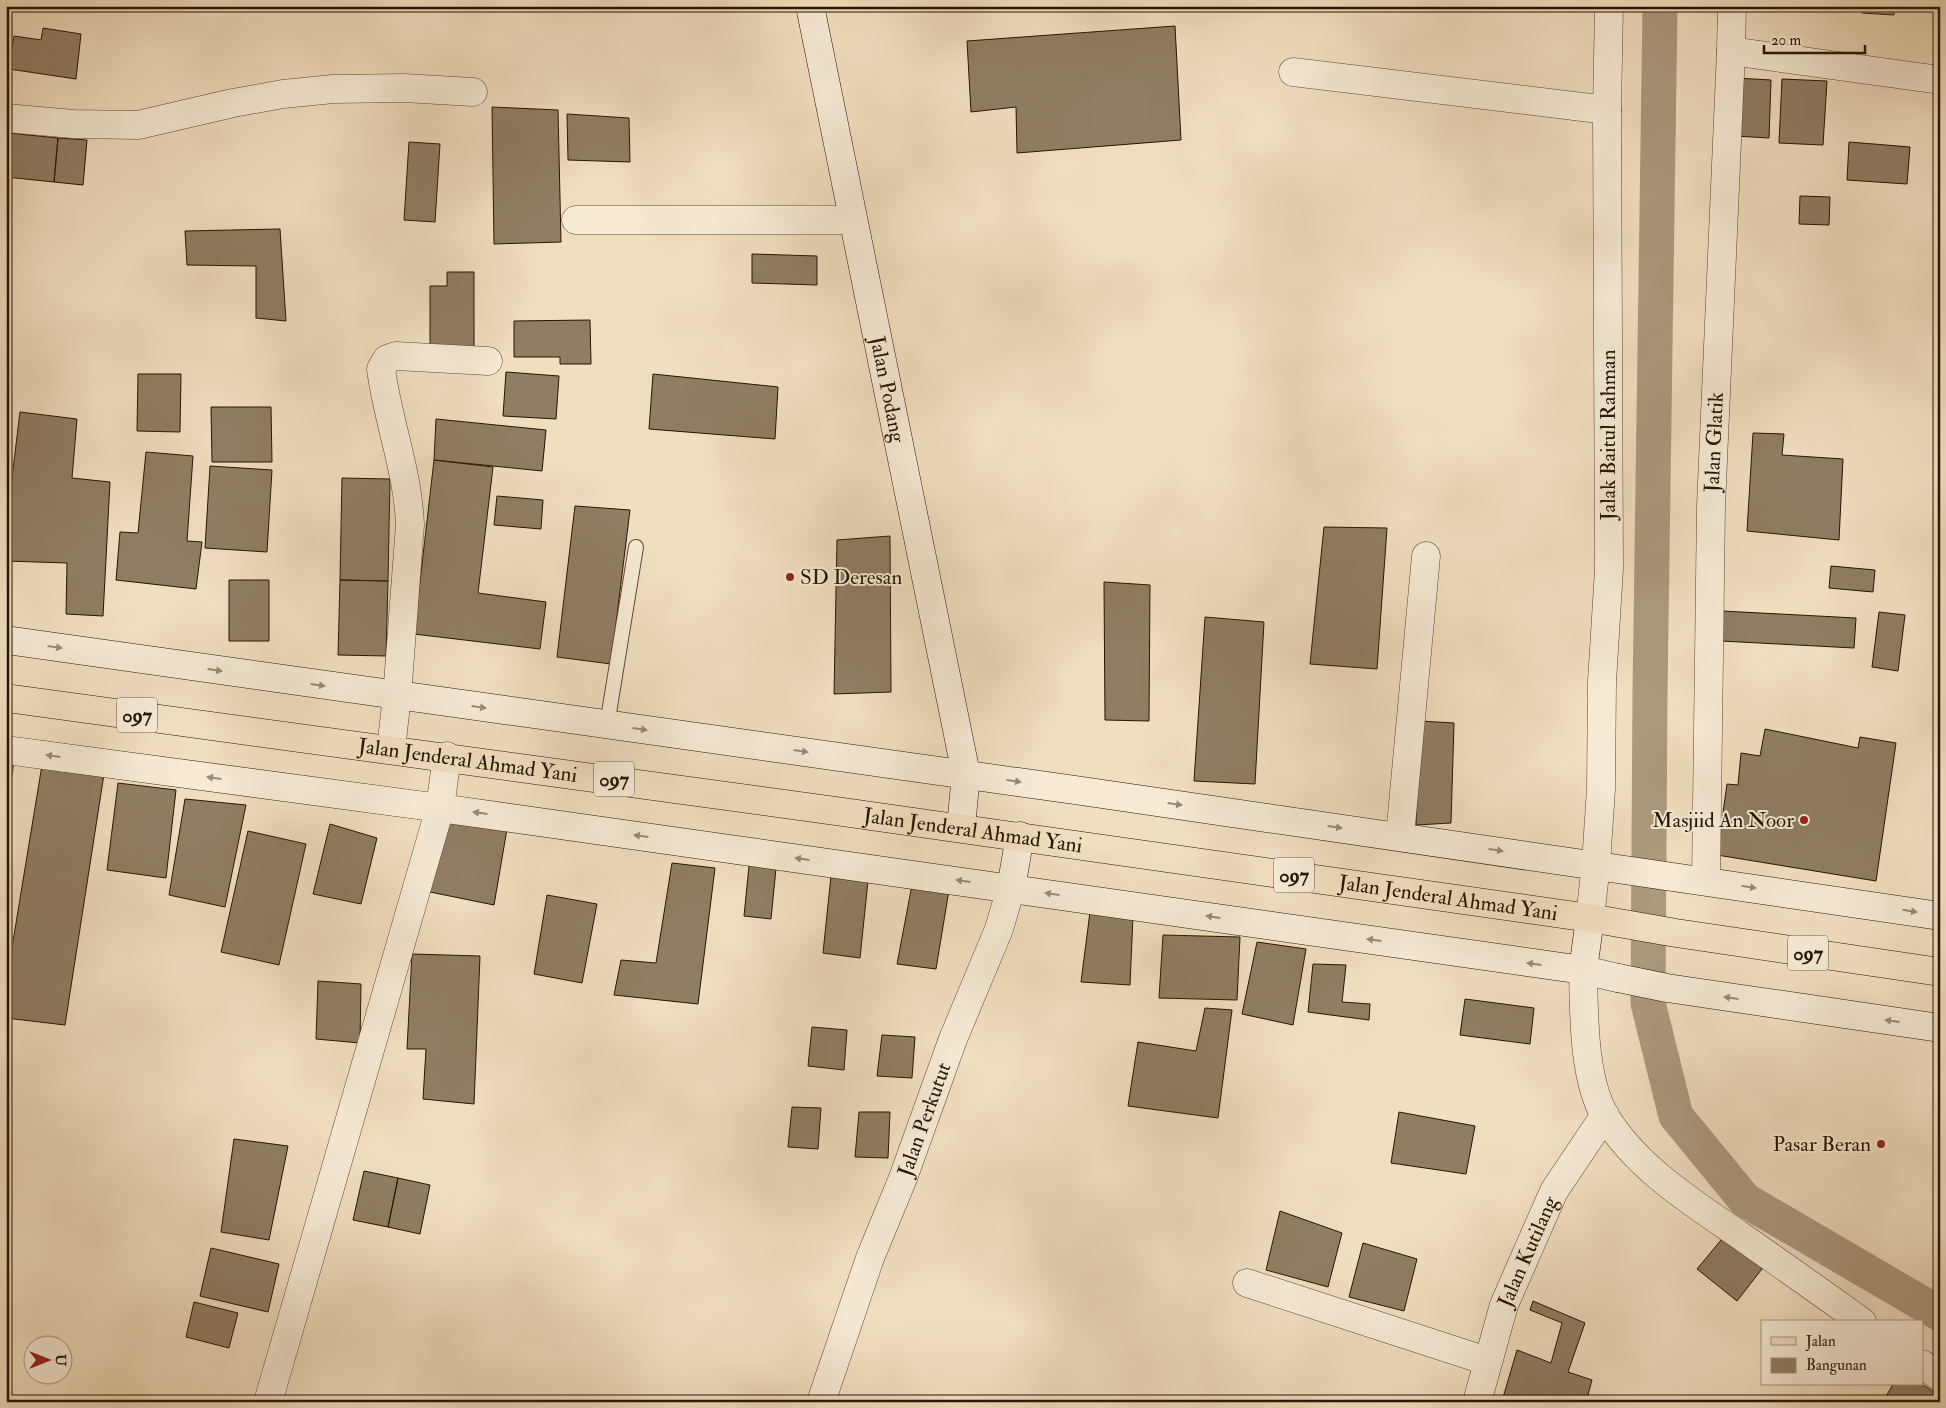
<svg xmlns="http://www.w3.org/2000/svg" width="1946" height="1408" font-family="'IM FELL Double Pica',serif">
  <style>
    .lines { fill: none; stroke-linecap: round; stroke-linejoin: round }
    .canal { stroke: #ac997e; stroke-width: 35 }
    .building { fill: #907d64; stroke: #261401 }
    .lane-casing { stroke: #594630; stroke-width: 16 }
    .street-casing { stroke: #594630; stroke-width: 29 }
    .secondary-casing { stroke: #261401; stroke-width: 29 }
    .primary-casing { stroke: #261401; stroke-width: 29 }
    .lane { stroke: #f6ead5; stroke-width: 14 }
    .street { stroke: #f6ead5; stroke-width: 28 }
    .secondary { stroke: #f6ead5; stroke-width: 28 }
    .primary { stroke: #f1debf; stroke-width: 28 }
    .oneway { fill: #988a76 }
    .poi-dot { fill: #8f2418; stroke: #f6ead5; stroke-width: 2 }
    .labels { text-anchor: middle; stroke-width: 4; stroke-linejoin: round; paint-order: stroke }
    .shield { fill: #f6ead5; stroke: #645441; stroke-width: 1 }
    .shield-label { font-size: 20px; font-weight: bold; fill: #261401 }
    .street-label { font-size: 21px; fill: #261401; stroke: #f6ead5 }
    .poi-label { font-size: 21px; fill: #261401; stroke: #f6ead5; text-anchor: end }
  </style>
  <rect width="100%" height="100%" fill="#f1debf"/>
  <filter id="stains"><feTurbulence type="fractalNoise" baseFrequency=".004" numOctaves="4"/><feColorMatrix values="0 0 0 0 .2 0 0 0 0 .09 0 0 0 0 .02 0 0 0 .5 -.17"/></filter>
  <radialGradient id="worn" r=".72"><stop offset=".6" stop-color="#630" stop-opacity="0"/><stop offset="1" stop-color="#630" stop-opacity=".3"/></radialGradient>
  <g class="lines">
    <path class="canal" d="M1660,6L1650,692L1648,1003L1676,1116L1745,1200L1940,1314"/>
  </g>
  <path class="building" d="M1826,6H1845V9Z
    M1863,6H1895L1894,15L1862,13Z
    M1175,26L1181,140L1017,153L1016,107L971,112L967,41Z
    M43,28L81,34L76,79L9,69L14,36L41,40Z
    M1736,78L1771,80L1769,138L1734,136Z
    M1782,79L1827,81L1823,145L1779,143Z
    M492,107L558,110L561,242L494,244Z
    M567,114L629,118L630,162L568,160Z
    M8,133L58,138L54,182L6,177Z
    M58,138L87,140L83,185L54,182Z
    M409,142L440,144L435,222L404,220Z
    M1849,142L1910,147L1907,184L1847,180Z
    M1800,196L1830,197L1829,225L1799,224Z
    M280,229L286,321L256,318V266L187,265L185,231Z
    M752,254L817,256V285L752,283Z
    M447,272H474V347H430V286H447Z
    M590,320L591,364H560V357H514V321Z
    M506,372L559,376L556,419L503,416Z
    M138,374H181L180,432L137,431Z
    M653,374L778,387L775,439L649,429Z
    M211,407H271L272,462H212Z
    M20,412L77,419L72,478L110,482L103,616L66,614L67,563L6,561V527Z
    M436,419L546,430L542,471L434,460Z
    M1753,433L1784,434L1782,455L1843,459L1839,540L1747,531Z
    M146,452L193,456L187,541L202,542L196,589L116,580L120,532L138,533Z
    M434,460L493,467L478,593L546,602L540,649L414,634Z
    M210,466L272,470L267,552L205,548Z
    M342,478L390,479L388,581L340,580Z
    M497,496L543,500L541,529L494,525Z
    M575,506L630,510L611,664L557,657Z
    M1324,527L1387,528L1377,669L1310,664Z
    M890,536L891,692L834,694L837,540Z
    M1831,566L1875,570L1873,592L1829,588Z
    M229,580H269V641H229Z
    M340,580L388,581L386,656L338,655Z
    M1104,582L1150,585L1149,721L1105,720Z
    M1722,611L1856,618L1854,648L1721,641Z
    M1879,612L1905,615L1898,671L1872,667Z
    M1205,617L1264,622L1255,784L1194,781Z
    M1420,721L1454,723L1451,823L1416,825Z
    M1765,729L1858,748L1860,737L1896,743L1876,881L1717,855L1727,784L1738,785L1741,753L1760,756Z
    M6,759L14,760L6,822Z
    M42,765L104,774L65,1025L6,1018V984Z
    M118,783L176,790L166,878L107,870Z
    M185,799L246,805L225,907L169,895Z
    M448,814L507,829L494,905L430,892Z
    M330,824L377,838L361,904L313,894Z
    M248,831L306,844L279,965L221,952Z
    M750,856L777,858L771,919L744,916Z
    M672,863L715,868L698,1004L614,995L621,960L656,963Z
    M831,876L868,881L860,958L823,953Z
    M912,885L949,890L936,969L897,964Z
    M547,895L597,904L582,983L534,974Z
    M1090,912L1133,916L1130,985L1081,982Z
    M1163,935L1240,937L1237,1000L1159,998Z
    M1257,942L1306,949L1293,1025L1242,1014Z
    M412,954L480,956L474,1104L423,1099L426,1049H407Z
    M1313,964L1346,965L1342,1002L1370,1004L1369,1020L1308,1012Z
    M318,981L361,984L360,1043L316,1039Z
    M1465,999L1534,1008L1530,1044L1460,1035Z
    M1205,1008L1232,1010L1218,1118L1128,1106L1138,1042L1196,1051Z
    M812,1027L847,1030L844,1070L808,1066Z
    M882,1035L915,1037L912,1078L877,1076Z
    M792,1107L821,1108L818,1149L788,1147Z
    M859,1112H890L888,1158L855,1157Z
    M1399,1112L1475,1126L1466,1174L1391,1163Z
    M234,1139L288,1146L269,1240L221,1232Z
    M364,1171L398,1178L388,1227L353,1220Z
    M398,1178L430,1185L420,1234L388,1227Z
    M1280,1211L1342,1233L1328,1287L1266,1270Z
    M1726,1234L1765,1265L1737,1301L1697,1269Z
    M1363,1243L1417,1259L1404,1311L1349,1297Z
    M211,1248L279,1264L268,1312L200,1296Z
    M1533,1301L1585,1323L1568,1372L1592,1380L1586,1402L1502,1401L1517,1350L1551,1363L1562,1323L1530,1310Z
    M194,1302L238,1313L229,1348L186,1337Z
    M1893,1384H1922L1940,1396V1402H1883Z"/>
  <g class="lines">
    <g class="lane-casing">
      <path id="lane" d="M607,725L636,547"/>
    </g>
    <g class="street-casing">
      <g id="street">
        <path d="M1731,51L1940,80"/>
        <path d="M1293,72L1607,110"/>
        <path d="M6,118L73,124L138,125L233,103L283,94L333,89L404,88L473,92"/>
        <path d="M576,220H853"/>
        <path d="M391,749L397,696L410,525C408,471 388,422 381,369L387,359L396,356L488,361"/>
        <path d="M1400,836L1426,556"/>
        <path id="s1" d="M1706,880L1711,506L1731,51L1732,6"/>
        <path d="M1590,918L1596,864L1601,789L1602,682L1609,569L1607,110L1609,6"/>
        <path d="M1618,978L1583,970C1584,1013 1583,1078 1605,1116C1636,1167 1690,1201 1738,1234C1779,1263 1821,1292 1862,1322"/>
        <path d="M1247,1283L1487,1361"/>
        <path d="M1922,1364L1940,1377"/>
        <path d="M268,1402L440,808L447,756"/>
        <path id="s2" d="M821,1402L870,1258L903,1178L953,1039L999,929L1011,888"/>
        <path id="s3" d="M1477,1402L1504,1305L1554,1191L1605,1115"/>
      </g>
    </g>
    <g class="secondary-casing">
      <g id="secondary">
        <path id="s4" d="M810,6L966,774L961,827"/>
        <path d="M6,640C651,732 1296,818 1940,916"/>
        <path d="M6,750L440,808L1583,970L1590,918"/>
        <path d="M1011,888L1020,836"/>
        <path d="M1618,978L1667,988L1940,1028"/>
      </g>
    </g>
    <g class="primary-casing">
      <g id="primary">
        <path id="s5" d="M6,698C535,768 1062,842 1590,918L1676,933L1940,972"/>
      </g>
    </g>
    <use href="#lane" class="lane"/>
    <use href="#street" class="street"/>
    <use href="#secondary" class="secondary"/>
    <use href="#primary" class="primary"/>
  </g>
  <defs><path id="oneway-solid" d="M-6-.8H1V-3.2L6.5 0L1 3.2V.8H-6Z" transform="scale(1.25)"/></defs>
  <g class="oneway">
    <use href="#oneway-solid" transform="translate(55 647) rotate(8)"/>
    <use href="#oneway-solid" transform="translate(215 670) rotate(8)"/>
    <use href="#oneway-solid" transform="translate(318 685) rotate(8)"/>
    <use href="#oneway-solid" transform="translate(479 707) rotate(8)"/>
    <use href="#oneway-solid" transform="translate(640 729) rotate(8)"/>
    <use href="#oneway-solid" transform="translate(801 751) rotate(8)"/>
    <use href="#oneway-solid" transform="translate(53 756) rotate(-172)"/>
    <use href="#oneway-solid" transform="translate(214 778) rotate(-172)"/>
    <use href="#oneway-solid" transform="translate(1014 781) rotate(8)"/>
    <use href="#oneway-solid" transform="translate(1175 804) rotate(8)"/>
    <use href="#oneway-solid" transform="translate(480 813) rotate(-172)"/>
    <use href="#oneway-solid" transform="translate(1335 827) rotate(8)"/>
    <use href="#oneway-solid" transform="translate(641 836) rotate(-172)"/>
    <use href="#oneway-solid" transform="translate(1496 850) rotate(8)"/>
    <use href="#oneway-solid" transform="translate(802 859) rotate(-172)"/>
    <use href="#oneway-solid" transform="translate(963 881) rotate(-172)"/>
    <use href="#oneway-solid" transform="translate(1749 887) rotate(9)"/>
    <use href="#oneway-solid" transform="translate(1052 894) rotate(-172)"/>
    <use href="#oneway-solid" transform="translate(1910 911) rotate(9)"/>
    <use href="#oneway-solid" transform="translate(1213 917) rotate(-172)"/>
    <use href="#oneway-solid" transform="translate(1374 940) rotate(-172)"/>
    <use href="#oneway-solid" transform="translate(1534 964) rotate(-172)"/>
    <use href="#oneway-solid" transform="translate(1731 998) rotate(-172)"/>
    <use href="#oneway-solid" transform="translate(1892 1021) rotate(-172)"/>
  </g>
  <g class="poi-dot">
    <circle cx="790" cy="577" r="5"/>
    <circle cx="1804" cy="820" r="5"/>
    <circle cx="1881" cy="1144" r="5"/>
  </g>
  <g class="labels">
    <g class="shield">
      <rect x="117" y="697.5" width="40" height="35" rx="4"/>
      <rect x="594" y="761.5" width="40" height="35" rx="4"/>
      <rect x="1274" y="857.5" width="40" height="35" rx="4"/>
      <rect x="1788" y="935.5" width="40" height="35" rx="4"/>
    </g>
    <g class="shield-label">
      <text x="137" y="722">097</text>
      <text x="614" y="786">097</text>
      <text x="1294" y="882">097</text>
      <text x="1808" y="960">097</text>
    </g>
    <g class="street-label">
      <text dy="7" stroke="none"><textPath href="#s4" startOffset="391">Jalan Podang</textPath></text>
      <text transform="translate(1608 435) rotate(-90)" y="7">Jalak Baitul Rahman</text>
      <text dy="7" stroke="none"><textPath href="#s1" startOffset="438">Jalan Glatik</textPath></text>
      <text dy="7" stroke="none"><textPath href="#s5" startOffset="466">Jalan Jenderal Ahmad Yani</textPath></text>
      <text dy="7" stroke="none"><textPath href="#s5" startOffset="976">Jalan Jenderal Ahmad Yani</textPath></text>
      <text dy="7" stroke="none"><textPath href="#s5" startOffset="1456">Jalan Jenderal Ahmad Yani</textPath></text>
      <text dy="7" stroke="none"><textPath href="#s2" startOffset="301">Jalan Perkutut</textPath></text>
      <text dy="7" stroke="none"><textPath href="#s3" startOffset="159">Jalan Kutilang</textPath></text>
    </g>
    <g class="poi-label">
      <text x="800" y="584" text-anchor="start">SD Deresan</text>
      <text x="1794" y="827">Masjiid An Noor</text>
      <text x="1871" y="1151">Pasar Beran</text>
    </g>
  </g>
  <rect width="1946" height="1408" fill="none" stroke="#f1debf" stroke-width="25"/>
  <rect x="8" y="8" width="1931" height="1393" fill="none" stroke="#261401" stroke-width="2.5"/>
  <rect x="12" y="12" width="1921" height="1383" fill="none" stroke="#261401"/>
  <rect x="1761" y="1320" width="162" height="65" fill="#f6ead5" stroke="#a39480"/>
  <rect x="1771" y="1337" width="25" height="8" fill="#f1debf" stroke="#a39480"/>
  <text x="1806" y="1346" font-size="15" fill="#261401">Jalan</text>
  <rect x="1771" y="1358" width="25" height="15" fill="#907d64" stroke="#a39480"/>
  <text x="1806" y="1370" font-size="15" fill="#261401">Bangunan</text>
  <g transform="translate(48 1360) rotate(90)"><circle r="24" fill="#f6ead5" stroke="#a39480"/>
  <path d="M0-4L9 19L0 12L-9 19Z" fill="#8f2418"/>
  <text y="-8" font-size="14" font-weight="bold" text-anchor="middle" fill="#261401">U</text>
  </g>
  <path d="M1764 45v8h101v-8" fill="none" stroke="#261401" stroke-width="2.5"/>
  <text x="1771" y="45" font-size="15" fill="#261401" stroke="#f6ead5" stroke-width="4" paint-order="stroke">20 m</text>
  <rect width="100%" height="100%" filter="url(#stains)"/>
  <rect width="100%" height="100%" fill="url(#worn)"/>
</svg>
